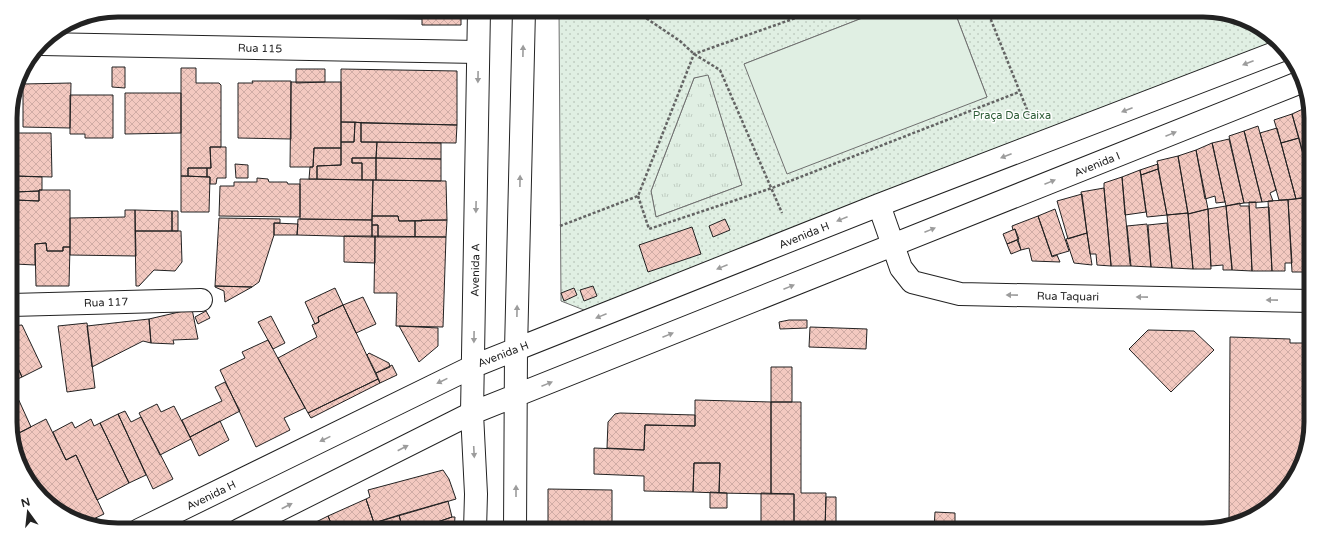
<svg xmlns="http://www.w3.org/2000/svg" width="1321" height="540" font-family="'Varela Round',sans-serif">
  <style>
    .grass { fill: url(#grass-tufts); stroke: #6f6f6f }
    .park { fill: url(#park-dots); stroke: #6f6f6f; fill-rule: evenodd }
    .pitch { fill: #e0efe3; stroke: #6f6f6f }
    .building { fill: url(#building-cross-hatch); stroke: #222 }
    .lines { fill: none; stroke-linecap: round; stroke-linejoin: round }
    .street-casing { stroke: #222; stroke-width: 24 }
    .secondary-casing { stroke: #222; stroke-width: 24 }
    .path { stroke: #646464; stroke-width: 2.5; stroke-dasharray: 3 2; stroke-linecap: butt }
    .street { stroke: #fff; stroke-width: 22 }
    .secondary { stroke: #fff; stroke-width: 22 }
    .oneway { fill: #9c9c9c }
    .labels { text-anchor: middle; stroke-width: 3; stroke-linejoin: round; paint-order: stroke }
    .street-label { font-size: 11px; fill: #222; stroke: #fff }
    .park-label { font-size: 11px; fill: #2f5e38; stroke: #fff }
    .rim { fill: none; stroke: #222; stroke-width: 5 }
  </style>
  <defs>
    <pattern id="grass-tufts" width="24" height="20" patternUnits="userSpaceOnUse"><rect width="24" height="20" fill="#e0efe3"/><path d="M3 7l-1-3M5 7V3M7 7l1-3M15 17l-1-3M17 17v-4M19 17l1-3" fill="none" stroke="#c0cdc2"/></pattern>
    <pattern id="park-dots" width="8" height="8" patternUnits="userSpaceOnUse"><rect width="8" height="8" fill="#e0efe3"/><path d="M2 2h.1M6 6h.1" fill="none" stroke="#c0cdc2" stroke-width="1.8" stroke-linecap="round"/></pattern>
    <pattern id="building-cross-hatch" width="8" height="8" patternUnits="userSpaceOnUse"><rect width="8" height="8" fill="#f3c9c0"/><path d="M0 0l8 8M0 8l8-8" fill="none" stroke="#d0aca5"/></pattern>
  </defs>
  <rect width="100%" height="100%" fill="#fff"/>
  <path class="grass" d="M708,74L742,185L656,217L651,191L694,78Z"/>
  <path class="park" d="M559,10H883L744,64L987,97L954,10H1203L1244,18L1281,46L584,310L561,301ZM708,75L742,185L656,217L651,191L694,78Z"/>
  <path class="pitch" d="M883,10H954L987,97L787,174L744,64Z"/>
  <path class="building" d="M118,10H125V16L106,17V12Z
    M346,10H461V25H422V19L346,18Z
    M106,12V17L86,16Z
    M112,67H125V88L112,87Z
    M181,68H196V83H219L221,85V147H210L211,168H188V176H181Z
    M296,69H325V82L296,83Z
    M341,69L457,71V125L341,122Z
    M252,81H291V139L238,138V83H253Z
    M291,82H341V148H314L313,167H290Z
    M71,83L70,128L23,127V84Z
    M125,93H181V133L125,134Z
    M70,95H113V138H85V134H70Z
    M14,97H16L15,112H10Z
    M1310,106V125L1305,108Z
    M1305,108L1310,125V180L1292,114Z
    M1292,114L1299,138L1281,143L1274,120Z
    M341,122H355L354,142H341Z
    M355,122L361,123V142H377L376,158H352V163H362V180L317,179V166L341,165V142H354Z
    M361,123L457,125L456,143L361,142Z
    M1258,126L1276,190L1270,193L1273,201L1262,202L1244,131Z
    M1277,128L1281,143L1296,199L1279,200L1260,133Z
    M1244,131L1245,134L1262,202L1244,203L1229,136Z
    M15,133H51L52,177L15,176Z
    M1299,138L1310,180V197L1296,199L1281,143Z
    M1229,139L1244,203L1226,206L1212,143Z
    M377,142L441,143V159L376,158Z
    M1212,143L1213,146L1225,202L1216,203L1215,196L1205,199L1196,150Z
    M210,147H226V178H217L216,184H210V177H207V168H211Z
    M314,148H341V165L317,166V179H309L310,167H313Z
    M1196,150L1208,209L1188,214L1178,156Z
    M1178,156L1188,213L1167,215L1157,161Z
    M352,158H376V180H362V163H352Z
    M376,158L441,159V181L376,180Z
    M235,164L248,165V178H236Z
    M1158,164V169L1141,175L1140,170Z
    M188,168H207V177L188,176Z
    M1158,169L1167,215L1147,217L1141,175Z
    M1140,170L1146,212L1125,215L1122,177Z
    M10,176H15L14,286H11Z
    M15,176L42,177V190H39V191L15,192Z
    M181,176L210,177L209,212H181Z
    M1122,177L1130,264L1131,266H1111L1104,188V183Z
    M257,178L268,179L269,182H287L288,184H300V217L219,216L220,186H234V182H257Z
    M300,179L373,180L372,220L300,219Z
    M373,180L446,181L447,220L399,221L398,216H372Z
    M1104,188L1111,264V266L1097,265L1096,254H1090L1081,192Z
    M39,190H70V247H63V251H47L46,243L35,244V265L15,264V200L39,201Z
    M39,191V201L15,200V192Z
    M1082,194L1087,233L1068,239L1057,201Z
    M1306,197L1311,272H1292L1288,200Z
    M1306,197H1310L1311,257Z
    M1288,200L1292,263H1285V271H1272L1268,201Z
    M1249,202H1256V208L1269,207L1272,271H1252Z
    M1240,203V206H1249L1252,271L1232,270L1226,206Z
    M1226,206L1232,267V270H1223V265L1211,266L1208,209Z
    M1055,209L1069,251L1052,256L1038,216Z
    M1208,209L1211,269H1193L1188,214Z
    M125,210H135L136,256L70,255V218L125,217Z
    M135,210L172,211V231H135Z
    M172,211H178V231H172Z
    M1188,213L1193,269L1172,268L1167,215Z
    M372,216H398L399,221H415V237H378V225H372Z
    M1038,216L1052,257L1057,255L1060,262L1032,261L1029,248L1021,250L1015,229L1013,230L1012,226Z
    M219,218L280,219V223H274V235L259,282L252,287L215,286Z
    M298,219L372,220V237L297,235Z
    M725,219L730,230L713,237L709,226Z
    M421,220H447L446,237H415V221H422Z
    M274,223L298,224L297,235H274Z
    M1167,223L1172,268L1151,267L1148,225Z
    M1147,224L1151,267L1131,266L1127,226Z
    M372,225H378V237H372Z
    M692,227L701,254L648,272L639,245Z
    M1015,229L1019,239L1007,244L1003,234Z
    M135,231H181L182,262L175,271L154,270L139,286H136Z
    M1087,233L1092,265L1074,263L1066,239Z
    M344,236H375V263L344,262Z
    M375,236L446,237L443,327L396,326L397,293H374Z
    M1017,240L1021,250L1011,254L1007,244Z
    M46,243L47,251H63V247H70L69,286H36L35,244Z
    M215,286L252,287L225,302L224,291L215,287Z
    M593,286L597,296L584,301L580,290Z
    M335,288L343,305L318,317L319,322L315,324L305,302Z
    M574,288L577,295L564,301L561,293Z
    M363,297L376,324L356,333L343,305Z
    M343,305L378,379L308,413L278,358L317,337L312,325L319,322L318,317Z
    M192,309L198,339L173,340L174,344L151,343L149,319Z
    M206,311L210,318L198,324L195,317Z
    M271,316L285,343L273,349L258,322Z
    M149,319L151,343L143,341L92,367L87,326Z
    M789,320H807V328L780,329L779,322Z
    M87,323L95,388L67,392L58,326Z
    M22,325L42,367L22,377L11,353V326Z
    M399,326L438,328V346L419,362Z
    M810,327L867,329L866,349L809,347Z
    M1148,330L1194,331L1214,350L1171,392L1129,349Z
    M1230,337L1290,339V343H1311V422L1303,463L1268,508L1229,522Z
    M268,340L305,408L284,418L290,430L256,447L220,370L245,358L242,352Z
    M11,353L22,377L11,382Z
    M369,353L389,363L390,367L376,373L367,355Z
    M392,365L397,375L380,383L376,373Z
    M771,367H792V402H771Z
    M378,379L380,383L311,418L308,413Z
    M225,382L240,411L190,437L182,420L222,401L215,387Z
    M16,394L31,427L11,437V396Z
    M695,400L771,402V494L719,493L720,463H694L693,492L644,491V476L594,474V448L644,450L645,425L695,426Z
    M771,402H801V493H826L825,530H794V494H771Z
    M157,404L161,412L174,406L191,439L160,455L139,413Z
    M125,411L131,422L141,417L173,479L153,489L118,414Z
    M620,413L695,415V426L645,425L644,450L607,448L608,422L615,414Z
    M118,414L146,475L129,483L100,423Z
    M46,419L66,460L76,455L104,514L85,523L77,522L33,488L11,437Z
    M91,419L94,426L100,423L129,483L97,500L76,455L66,460L53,432L72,422L75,428Z
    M220,421L229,440L199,456L190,437Z
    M694,463H720L719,493L693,492Z
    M443,470L449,479L456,499L374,523L366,499L370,497L368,490Z
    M548,489L612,490V530H548Z
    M710,492L727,493V508H710Z
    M761,493L794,494V530H761Z
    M826,497H836V529H825Z
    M366,499L374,523L380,521L382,530H334L328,516Z
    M448,501L452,517L414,530H403L399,515Z
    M935,512L955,513V530H934Z
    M399,515L403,530H382L380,521Z
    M328,516L334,530H316L314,523Z
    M452,517H455L454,530H414Z
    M314,523L316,530H299Z
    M883,528H894V530H883Z
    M883,528V530H825V529Z"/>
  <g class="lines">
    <g class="street-casing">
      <path id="street" d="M41,44L478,52
        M11,305L201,300"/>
    </g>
    <g class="secondary-casing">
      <path id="secondary" d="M879,205L901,268L912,282L960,294L1311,301
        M139,530L474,366L879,205L1285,49
        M239,530L472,413L1301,82
        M475,530L476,494L472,413L479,10
        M515,530L516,350L524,10"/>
    </g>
    <path class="path" d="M634,10L680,41L694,54L720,70L782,213
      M987,10L1030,117
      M638,196L649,229L772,188L1019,92
      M560,226L638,196L694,54L818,10"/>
    <use href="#street" class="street"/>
    <use href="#secondary" class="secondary"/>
  </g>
  <defs><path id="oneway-solid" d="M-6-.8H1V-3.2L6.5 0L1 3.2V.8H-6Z"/></defs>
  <g class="oneway">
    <use href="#oneway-solid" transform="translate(523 51) rotate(-89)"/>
    <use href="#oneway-solid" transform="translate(1248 63) rotate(159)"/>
    <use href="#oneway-solid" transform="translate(478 77) rotate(91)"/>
    <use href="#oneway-solid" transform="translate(1127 110) rotate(159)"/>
    <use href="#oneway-solid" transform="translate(1171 134) rotate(-22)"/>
    <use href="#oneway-solid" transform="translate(1006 156) rotate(159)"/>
    <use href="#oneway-solid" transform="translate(520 181) rotate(-89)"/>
    <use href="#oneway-solid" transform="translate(1050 182) rotate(-22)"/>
    <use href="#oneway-solid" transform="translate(476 207) rotate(91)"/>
    <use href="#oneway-solid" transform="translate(842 219) rotate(158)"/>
    <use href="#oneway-solid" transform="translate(930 230) rotate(-22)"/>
    <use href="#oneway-solid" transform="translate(722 267) rotate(158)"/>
    <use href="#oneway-solid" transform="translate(789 287) rotate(-22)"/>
    <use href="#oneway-solid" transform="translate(1012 295) rotate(-179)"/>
    <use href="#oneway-solid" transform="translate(1142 297) rotate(-179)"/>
    <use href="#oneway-solid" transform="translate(1272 300) rotate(-179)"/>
    <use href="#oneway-solid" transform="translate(517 311) rotate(-89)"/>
    <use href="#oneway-solid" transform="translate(601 316) rotate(158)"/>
    <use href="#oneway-solid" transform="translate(668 335) rotate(-22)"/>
    <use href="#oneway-solid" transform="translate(474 337) rotate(91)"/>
    <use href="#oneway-solid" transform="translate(442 381) rotate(154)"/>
    <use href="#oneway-solid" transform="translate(547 384) rotate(-22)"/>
    <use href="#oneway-solid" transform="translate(325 439) rotate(154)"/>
    <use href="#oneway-solid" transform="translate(403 448) rotate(-27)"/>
    <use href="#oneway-solid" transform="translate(474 452) rotate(87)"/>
    <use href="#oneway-solid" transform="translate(516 491) rotate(-90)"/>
    <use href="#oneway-solid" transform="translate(287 506) rotate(-27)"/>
  </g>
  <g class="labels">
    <g class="street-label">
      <text transform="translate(260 48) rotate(1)" y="4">Rua 115</text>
      <text transform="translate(1097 164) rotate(-22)" y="4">Avenida I</text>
      <text transform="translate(804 235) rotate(-22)" y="4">Avenida H</text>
      <text transform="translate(475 270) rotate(-89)" y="4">Avenida A</text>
      <text transform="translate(1068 296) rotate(1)" y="4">Rua Taquari</text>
      <text transform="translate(106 302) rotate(-2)" y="4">Rua 117</text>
      <text transform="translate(503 354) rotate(-21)" y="4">Avenida H</text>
      <text transform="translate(211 495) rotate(-26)" y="4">Avenida H</text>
    </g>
    <g class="park-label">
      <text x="1012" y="119">Praça Da Caixa</text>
    </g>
  </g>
  <path d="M0 0H1321V540H0ZM118 17H1203A101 101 0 0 1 1304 118V422A101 101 0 0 1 1203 523H118A101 101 0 0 1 17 422V118A101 101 0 0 1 118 17Z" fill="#fff" fill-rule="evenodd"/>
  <path class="rim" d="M118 17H1203A101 101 0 0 1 1304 118V422A101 101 0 0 1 1203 523H118A101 101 0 0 1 17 422V118A101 101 0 0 1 118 17Z"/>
  <g transform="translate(28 512) rotate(345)" stroke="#ffffff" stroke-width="3" paint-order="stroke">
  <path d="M0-3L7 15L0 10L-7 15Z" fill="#222222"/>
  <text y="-6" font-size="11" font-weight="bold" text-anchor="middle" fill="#222222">N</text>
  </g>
</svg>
